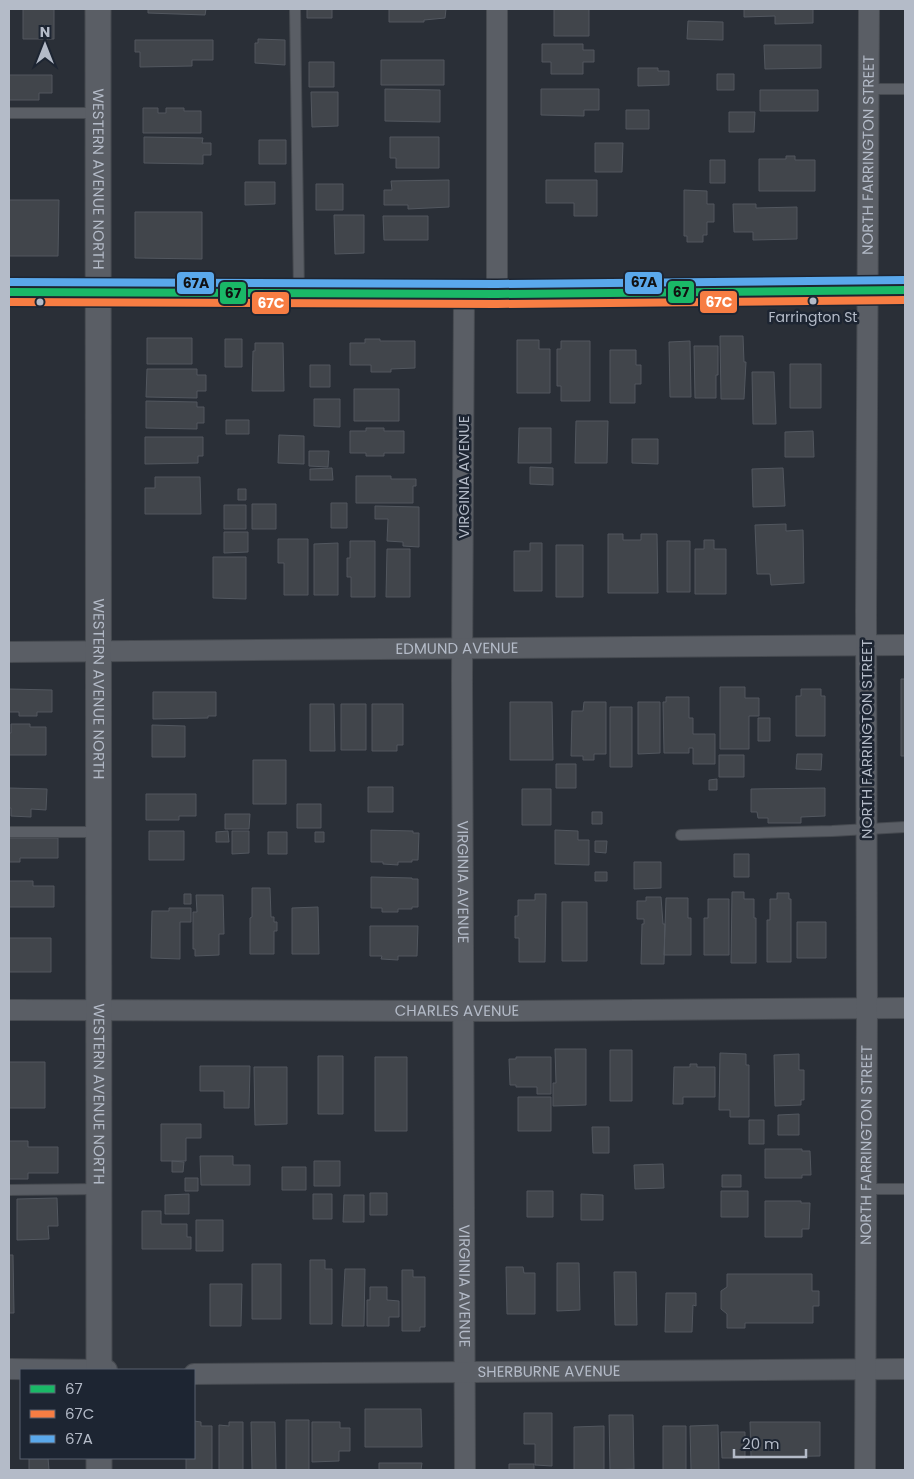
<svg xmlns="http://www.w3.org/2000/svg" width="914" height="1479" font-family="Poppins,sans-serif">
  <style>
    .building { fill: #41454b; stroke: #52575f }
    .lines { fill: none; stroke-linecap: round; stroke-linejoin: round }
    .service-casing { stroke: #464a50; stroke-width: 12 }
    .minor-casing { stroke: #464a50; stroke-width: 22 }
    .tertiary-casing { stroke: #464a50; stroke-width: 27 }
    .service { stroke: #5a5e65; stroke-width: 10 }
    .minor { stroke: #5a5e65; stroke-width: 20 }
    .tertiary { stroke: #5a5e65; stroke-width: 25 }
    .bus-1-casing { stroke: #1d2532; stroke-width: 11 }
    .bus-2-casing { stroke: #1d2532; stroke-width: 11 }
    .bus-3-casing { stroke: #1d2532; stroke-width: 11 }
    .bus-1 { stroke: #1ab867; stroke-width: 8 }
    .bus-2 { stroke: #f77d43; stroke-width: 8 }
    .bus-3 { stroke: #5aa8eb; stroke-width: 8 }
    .bus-dot { fill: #b4bbc8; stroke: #1d2532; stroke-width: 2 }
    .labels { text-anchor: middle; stroke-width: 5; stroke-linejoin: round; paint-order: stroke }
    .bus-label { font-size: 14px; fill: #b4bbc8; stroke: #1d2532 }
    .street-label { font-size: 15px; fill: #b4bbc8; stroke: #1d2532 }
    .line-badge { stroke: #1d2532; stroke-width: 2 }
    .badge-label { font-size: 14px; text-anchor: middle; font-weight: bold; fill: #fff }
    .pale-badge-label { font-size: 14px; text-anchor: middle; font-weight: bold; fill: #111 }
  </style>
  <rect width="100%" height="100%" fill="#2a2f37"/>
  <path class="building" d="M23,9H54V39H23Z
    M148,9H206L205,15L148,13Z
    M307,9H332V18H307Z
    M389,9H446L445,18L424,20V22H389Z
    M554,9H589V36H554Z
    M744,9H813V23L775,24V16L744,17Z
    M688,21L723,22V40L687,39Z
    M258,39L285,40V65L255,63V43H258Z
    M135,40H213V60H192V66L140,67V52H135Z
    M542,44H583V50H594V62H583V74H551V62H542Z
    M764,45H821V68L765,69Z
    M381,60H444V85H381Z
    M309,62H334V87H309Z
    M638,68H658V71H669V85L638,86Z
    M717,74H734V90H717Z
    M9,75H52V93H39V100H9Z
    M385,89L440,90V122L385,121Z
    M541,89H599V110H584V116L541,115Z
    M760,90H818V111H760Z
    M311,92H338V126L312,127Z
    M143,108H158V113H166V108H184V111H201V133H143Z
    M626,110H649V129H626Z
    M729,112H755L754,132H729Z
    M144,137L203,138L202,143H211V155H203V164L144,163Z
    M390,137H439V168H396V158H390Z
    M259,140H286V164H259Z
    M595,143H623L622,172H595Z
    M786,156H795V160H815V191H759V159H786Z
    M710,160H725V183H710Z
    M449,180V207L408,209V205H384V190H392L391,181Z
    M546,180H597V216H574V203H546Z
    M245,182H275V204L245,205Z
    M316,184H343V210H316Z
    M684,190L707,191V204H714V222H707V235H703V242H687V236H684Z
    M9,200H59L58,256H9Z
    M733,204H756V208L797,207V239L753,240V232H734Z
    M135,212H202V259L135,258Z
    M334,215H364V253L335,254Z
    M383,216H428V240H384Z
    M720,336H743L744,362H746L744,399H721Z
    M147,338H192V364H147Z
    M225,339H242V367H225Z
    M365,339H380V341H415V368L391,369V372H371V365H350V343H365Z
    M517,340H539V349H550V393H517Z
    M561,341H590V401H561V386H557V349H561Z
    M690,341L691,397H670L669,342Z
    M255,343H283L284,391H252L253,351H255Z
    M694,346H718V375H716V398H695Z
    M610,350H636V365H641V384H635V403H610Z
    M790,364H821V408H790Z
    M310,365H330V387H310Z
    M147,369H197V375H206V391H197V398L146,397Z
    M752,372H774L776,424H753Z
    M354,389H399V421H354Z
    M314,399H340V427L314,426Z
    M146,401L197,402V407H204V423H197V429L146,428Z
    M226,420H249V434H226Z
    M576,421H608L607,463H575Z
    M366,428H384V431H404V453H384V456H366V453H350V431H366Z
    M519,428H551V463H518Z
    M813,431L814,457H785V432Z
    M279,435L304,436V464L278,463Z
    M145,437H203V456H198V463L145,464Z
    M632,439H658V464L632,463Z
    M309,451H329L328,467L309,466Z
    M530,467L553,468V485L530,484Z
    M332,468L333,480H310V469Z
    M783,468L785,506L753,507L752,469Z
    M356,476H391V479H416V486H413V503H356Z
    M155,477H200L201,514H145V488H155Z
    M238,489H246V500H238Z
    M331,503H347V528H331Z
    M252,504H276V529H252Z
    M224,505H246V529H224Z
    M375,506L419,507V547L403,546V542L387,541L388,519H375Z
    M786,524V531L803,530L804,583L771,585L770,574H757L755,525Z
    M224,532H248V552L224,553Z
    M608,534H623V540H641V534H657L658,593H608Z
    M278,539H308V595H284V563H278Z
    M704,540H714V549H726V594H695V549H704Z
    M350,541H375V597H351V577H347V558H350Z
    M667,541H690V592H667Z
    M338,543V595H314V544Z
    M530,543H542V591H514V551H530Z
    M556,545H583V597H556Z
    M387,549H410V597H386Z
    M213,557H246V599L213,598Z
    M901,679H905V756H901Z
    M720,687H745V698H759V716H749V749H720Z
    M9,689L52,690V712H37V716H19V712H9Z
    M801,689H821V696H825V736H796V696H801Z
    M153,692H216V716H208V718L153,719Z
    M666,697H689V718H693V734H715V764H693V748H689V753H664L663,702H666Z
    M510,702H552L553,760H510Z
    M584,702H606V754H594V760H583V756H571L572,711H583Z
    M638,702H660V753L638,754Z
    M310,704H334L335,751H310Z
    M341,704H366V750H341Z
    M372,704H403V745H397V751H372Z
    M610,707H632V767H610Z
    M758,718H770V741H758Z
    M11,724H30V727H46V755H9V733H11Z
    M152,725L185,726V757H152Z
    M797,754H822L821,770L796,769Z
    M719,755H744V777H719Z
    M253,760H286V804H253Z
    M556,764H576V788H556Z
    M717,779V790H709V780Z
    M368,787H393V812H368Z
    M9,788L47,789L46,810L31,809V817L11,816V808H9Z
    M825,788V816L801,817V823H768V818H758L757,812H751V789Z
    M522,789H551V825H522Z
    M146,794H196V816H179V820H146Z
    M297,804H321V828H297Z
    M592,812H602V824H592Z
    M225,814H250L249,829H225Z
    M371,830L413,831V833H419L418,860H412V862H398V865L383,864V862H371Z
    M555,830L578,831V840H589V865L555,864Z
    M149,831H184V860H149Z
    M228,831L229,842H216V832Z
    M232,831H249V853L232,854Z
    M268,832H287V854H268Z
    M315,832H324V842H315Z
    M9,838H58V858H20V862H9Z
    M595,841H607L606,853L595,852Z
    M734,854H749V877H734Z
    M634,862H661V888L634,889Z
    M595,872H607V881H595Z
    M371,877L412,878V879H418V907H412V909H398V912H382V908H371Z
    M9,881H33V886H54V907H9Z
    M252,888H270L271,917H274V922H277V931H274V954H250V918L252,917Z
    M732,892H744V899H754V918H756V963H731Z
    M777,893H789V899H791V962H767V920H770V899H777Z
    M184,894H191V904H184Z
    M535,894H546L545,962H519V938H515V916H518V900H535Z
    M196,895H223L224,934H219V955L195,956V949H193V912H197Z
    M646,897H661L663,924H665L664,964H641L642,924H644V919H637V901H646Z
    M666,898H688V918H691V955H664Z
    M708,899H729V955H704V918H708Z
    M562,902H587V961H562Z
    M318,907L319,954H292V908Z
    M169,908H191V922H180V959L151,958L152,911H169Z
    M797,922H826V958H797Z
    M370,926H418L417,956H398V960L381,959L382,956H370Z
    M9,938H51V972H9Z
    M555,1049H586V1105L553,1106V1083H556Z
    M610,1050H632V1101H610Z
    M720,1053L746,1054V1065H749V1117H730V1110H719Z
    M799,1054V1070H804V1100H801V1105L775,1106L774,1055Z
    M318,1056H343V1114H318Z
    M375,1057H407V1131H375Z
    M516,1057H551V1094H537V1087H516V1085H510L509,1059H516Z
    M9,1062H45V1108H9Z
    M690,1064H697V1067H715V1097H683V1104H673L674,1067H690Z
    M200,1066H250L249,1108H224V1091H200Z
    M254,1067H287V1124L255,1125Z
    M518,1097H551V1131H518Z
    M799,1114V1135H778V1115Z
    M749,1120H764V1144H749Z
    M161,1124H201V1138H186V1161H161Z
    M592,1127H609V1153H593Z
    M9,1141H28V1147H58V1173H28V1179H9Z
    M765,1149H802V1151H810L811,1175H802V1178H765Z
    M200,1156H233V1165H250V1185H201Z
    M172,1161L184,1162L183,1172H172Z
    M314,1161H340V1186H314Z
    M663,1164L664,1188L635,1189L634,1165Z
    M282,1167H306V1190H282Z
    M722,1175H741V1187H722Z
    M185,1178H198V1191H185Z
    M527,1191H553V1217H527Z
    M721,1191H748V1217H721Z
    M370,1193H387V1215H370Z
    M189,1194V1214H165V1195Z
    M313,1194H332V1219H313Z
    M581,1194L603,1195V1220H581Z
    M344,1195H364V1222H343Z
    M57,1198L58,1226H48L49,1239L17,1240V1199Z
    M765,1201H801V1203H810L809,1229H802V1237H765Z
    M142,1211H161V1224H187V1237H191V1249H142Z
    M196,1220H223V1251H196Z
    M9,1255H13L14,1313H9Z
    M310,1260H325V1269H332V1324H310Z
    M557,1263H579L580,1310L557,1311Z
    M252,1264H281V1319H252Z
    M506,1267H523L524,1273H535V1314H507Z
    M345,1269H365L364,1326H342Z
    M402,1270H413V1277H425V1327H420V1331H402Z
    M614,1272H636L637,1325H615Z
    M727,1274H812V1291H819V1306H813V1323H745V1328H727V1314L721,1309V1291L727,1287Z
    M210,1284H242L241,1326H210Z
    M370,1287H387V1300L399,1301V1317H389V1326H367V1300H370Z
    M666,1293H696V1306L693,1305L692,1332H665Z
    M365,1409H421L422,1447H365Z
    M524,1413H552V1466L535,1465V1444H524Z
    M609,1415H633L634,1469L610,1470Z
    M286,1420H309V1470H286Z
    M194,1421L201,1422V1426H212V1470H186V1458H194Z
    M229,1422H243V1470H219V1425L229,1426Z
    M251,1422H275L276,1470H252Z
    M312,1422H340V1428H350V1451H339V1461L312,1462Z
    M750,1422H820V1456L751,1457Z
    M718,1425L719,1470H691L690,1426Z
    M604,1426V1470H574V1427Z
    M663,1426H686V1470H663Z
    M721,1432H745V1458H722Z
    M29,1458H48L49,1470H29Z
    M379,1463H422L421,1470H379Z
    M509,1464H534V1470H509Z"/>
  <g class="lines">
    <g class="service-casing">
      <path id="service" d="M295,9L299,294
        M869,89H905
        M9,113H97
        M9,832H98
        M681,835L832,831L905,827
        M866,1189H905
        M9,1190L99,1189"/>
    </g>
    <g class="minor-casing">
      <g id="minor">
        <path d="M497,9V294"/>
        <path id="s1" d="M464,294L462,681L465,1470"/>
        <path id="s2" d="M9,652L905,645"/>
        <path id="s3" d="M9,1010L496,1011L905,1008"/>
        <path d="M9,1369L107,1370"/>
        <path id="s4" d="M194,1374L905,1369"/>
        <path id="s5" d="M865,1470L867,1009L866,611L869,9"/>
      </g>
    </g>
    <g class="tertiary-casing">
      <g id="tertiary">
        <path id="s6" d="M98,9L99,1370"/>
        <path d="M9,292L299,294H497L905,290"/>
        <path d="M99,1458V1470"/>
      </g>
    </g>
    <use href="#service" class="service"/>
    <use href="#minor" class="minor"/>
    <use href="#tertiary" class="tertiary"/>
    <g class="bus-1-casing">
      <path id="bus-1" d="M9,292L497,294L905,290"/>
    </g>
    <g class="bus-2-casing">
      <path id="bus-2" d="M9,302L497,304L905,300"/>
    </g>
    <g class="bus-3-casing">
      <path id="bus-3" d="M9,282L497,284L905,280"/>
    </g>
    <use href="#bus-1" class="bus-1"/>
    <use href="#bus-2" class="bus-2"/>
    <use href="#bus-3" class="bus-3"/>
  </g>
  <g class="bus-dot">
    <circle cx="813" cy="301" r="4.5"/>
    <circle cx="40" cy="302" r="4.5"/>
  </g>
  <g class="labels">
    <g class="bus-label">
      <text x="813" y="322">Farrington St</text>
    </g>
    <g class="street-label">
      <text dy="5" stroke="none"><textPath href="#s5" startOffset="1315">NORTH FARRINGTON STREET</textPath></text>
      <text dy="5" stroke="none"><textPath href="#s6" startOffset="170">WESTERN AVENUE NORTH</textPath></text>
      <text transform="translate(464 477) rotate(-90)" y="5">VIRGINIA AVENUE</text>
      <text dy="5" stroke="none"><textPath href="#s2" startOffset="448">EDMUND AVENUE</textPath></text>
      <text dy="5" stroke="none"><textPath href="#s6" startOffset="680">WESTERN AVENUE NORTH</textPath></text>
      <text transform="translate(867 739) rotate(-90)" y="5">NORTH FARRINGTON STREET</text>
      <text dy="5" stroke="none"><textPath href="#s1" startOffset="588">VIRGINIA AVENUE</textPath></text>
      <text dy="5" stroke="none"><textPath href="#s3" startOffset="448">CHARLES AVENUE</textPath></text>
      <text dy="5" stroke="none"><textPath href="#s6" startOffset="1085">WESTERN AVENUE NORTH</textPath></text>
      <text dy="5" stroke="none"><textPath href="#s5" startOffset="325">NORTH FARRINGTON STREET</textPath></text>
      <text dy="5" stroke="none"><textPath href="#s1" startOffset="992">VIRGINIA AVENUE</textPath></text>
      <text dy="5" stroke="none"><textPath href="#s4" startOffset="355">SHERBURNE AVENUE</textPath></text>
    </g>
  </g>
  <g class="line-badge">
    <rect x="624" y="271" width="39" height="24" rx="5" fill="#5aa8eb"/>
    <rect x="176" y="271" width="39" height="24" rx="5" fill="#5aa8eb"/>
    <rect x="667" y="280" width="28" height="24" rx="5" fill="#1ab867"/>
    <rect x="219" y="281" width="28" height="24" rx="5" fill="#1ab867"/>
    <rect x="699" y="290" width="39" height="24" rx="5" fill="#f77d43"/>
    <rect x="251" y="291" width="39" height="24" rx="5" fill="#f77d43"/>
  </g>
  <g class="badge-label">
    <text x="719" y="307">67C</text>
    <text x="271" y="308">67C</text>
  </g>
  <g class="pale-badge-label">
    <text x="644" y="287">67A</text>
    <text x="196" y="288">67A</text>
    <text x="681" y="297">67</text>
    <text x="233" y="298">67</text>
  </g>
  <rect width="914" height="1479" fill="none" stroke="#b4bbc8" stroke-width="20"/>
  <rect x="20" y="1369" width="175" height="90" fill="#1d2532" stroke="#59616e"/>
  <rect x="30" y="1385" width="25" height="8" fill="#1ab867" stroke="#59616e"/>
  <text x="65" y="1394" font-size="15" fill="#b4bbc8">67</text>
  <rect x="30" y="1410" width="25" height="8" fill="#f77d43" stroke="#59616e"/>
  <text x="65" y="1419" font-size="15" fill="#b4bbc8">67C</text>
  <rect x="30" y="1435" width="25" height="8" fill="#5aa8eb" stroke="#59616e"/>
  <text x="65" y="1444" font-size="15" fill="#b4bbc8">67A</text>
  <g transform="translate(45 45)" stroke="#1d2532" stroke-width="4" paint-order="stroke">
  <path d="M0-4L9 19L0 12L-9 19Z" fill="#b4bbc8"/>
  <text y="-8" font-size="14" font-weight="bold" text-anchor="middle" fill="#b4bbc8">N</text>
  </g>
  <path d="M734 1449v8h72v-8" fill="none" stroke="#b4bbc8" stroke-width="2.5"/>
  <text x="742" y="1449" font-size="15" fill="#b4bbc8" stroke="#1d2532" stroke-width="4" paint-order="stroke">20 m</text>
</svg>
